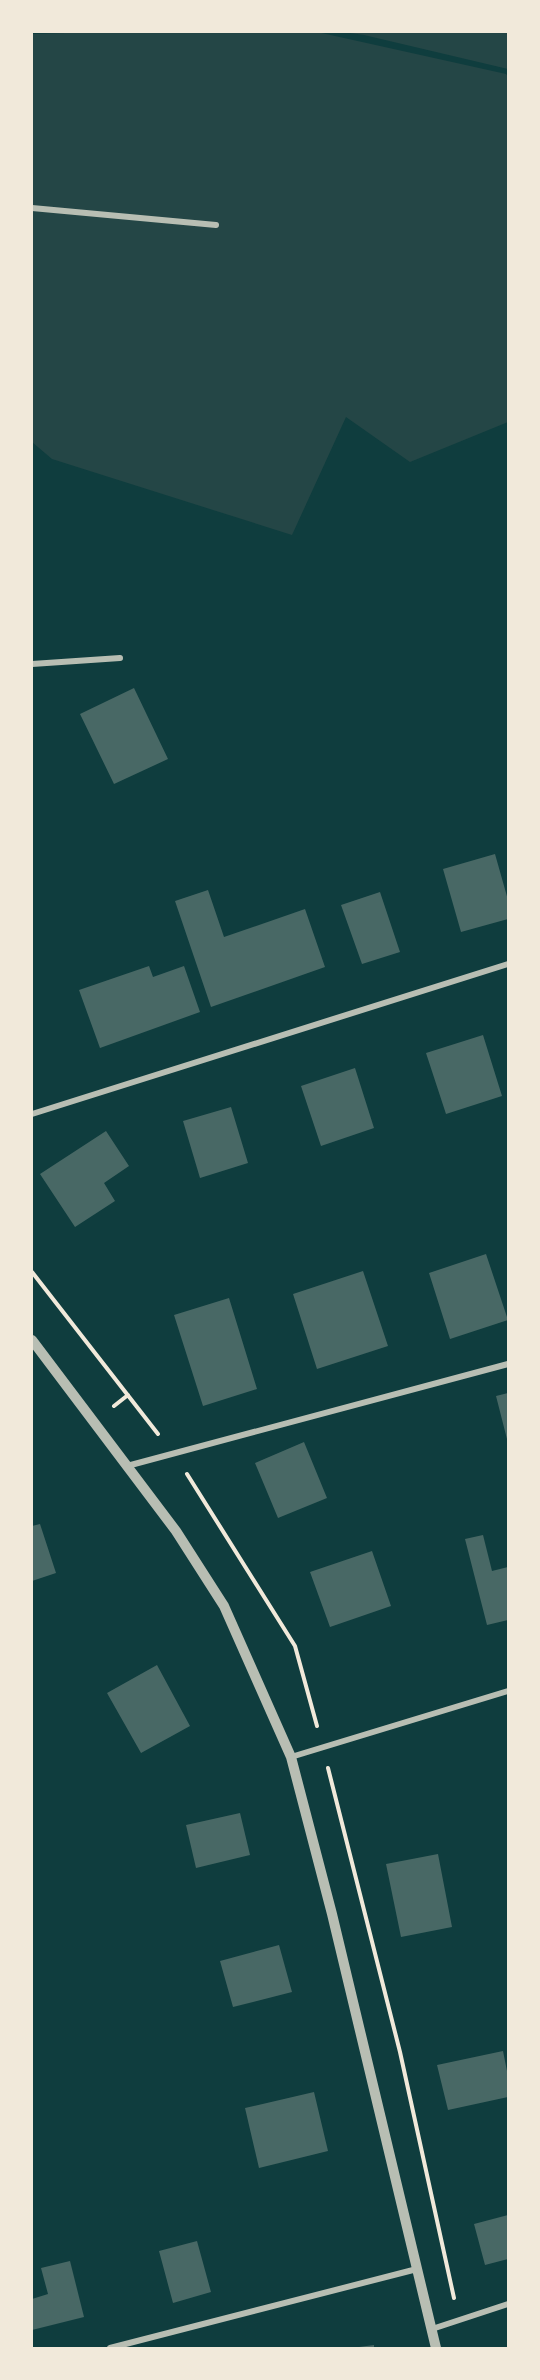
<svg xmlns="http://www.w3.org/2000/svg" width="540" height="2380" font-family="'DM Sans',sans-serif">
  <style>
    .green { fill: #244646 }
    .building { fill: #486865 }
    .lines { fill: none; stroke-linecap: round; stroke-linejoin: round }
    .path { stroke: #f1e9da; stroke-width: 4 }
    .minor { stroke: #b8beb3; stroke-width: 6 }
    .tertiary { stroke: #b8beb3; stroke-width: 10 }
  </style>
  <rect width="100%" height="100%" fill="#0f3d3e"/>
  <path class="green" d="M98,32H317L506,74L508,77V422L410,462L346,417L292,535L52,459L32,442V34Z
    M344,32H508V69L364,35Z"/>
  <path class="building" d="M134,688L168,759L114,784L80,714Z
    M495,854L508,900V919L461,932L443,869Z
    M208,890L224,937L305,909L325,967L211,1007L175,901Z
    M380,892L400,952L362,964L341,905Z
    M149,966L153,977L184,966L200,1012L100,1048L79,990Z
    M483,1035L502,1096L446,1114L426,1053Z
    M355,1068L374,1128L321,1146L301,1086Z
    M231,1107L248,1163L200,1178L183,1121Z
    M106,1131L129,1166L104,1183L115,1201L75,1227L40,1174Z
    M486,1254L508,1320L450,1339L429,1273Z
    M363,1271L388,1346L317,1369L293,1294Z
    M229,1298L257,1389L203,1406L174,1315Z
    M508,1393V1443L496,1396Z
    M304,1442L327,1498L278,1518L255,1463Z
    M40,1524L56,1573L32,1581V1526Z
    M483,1535L492,1571L508,1567V1620L487,1625L465,1539Z
    M372,1551L391,1606L330,1627L310,1572Z
    M157,1665L190,1726L141,1753L107,1693Z
    M240,1813L250,1855L196,1868L186,1825Z
    M438,1854L452,1927L401,1937L386,1864Z
    M279,1945L292,1992L233,2007L220,1961Z
    M503,2051L508,2076V2097L448,2110L437,2065Z
    M314,2092L328,2151L259,2168L245,2108Z
    M508,2215V2259L485,2265L474,2224Z
    M197,2241L211,2292L173,2303L159,2251Z
    M70,2261L84,2317L32,2330V2299L48,2294L41,2268Z
    M374,2345V2348H359V2347Z"/>
  <g class="lines">
    <path class="path" d="M32,1272L158,1434
      M114,1406L128,1395
      M187,1474L295,1646L317,1726
      M328,1768L400,2052L454,2298"/>
    <path class="minor" d="M32,208L216,225
      M32,664L120,658
      M32,1114L508,964
      M127,1466L508,1364
      M291,1757L508,1691
      M432,2329L508,2304
      M110,2348L417,2269"/>
    <path class="tertiary" d="M32,1340L176,1531L224,1606L291,1757L332,1914L436,2348"/>
  </g>
  <rect width="540" height="2380" fill="none" stroke="#f1e9da" stroke-width="66"/>
</svg>
